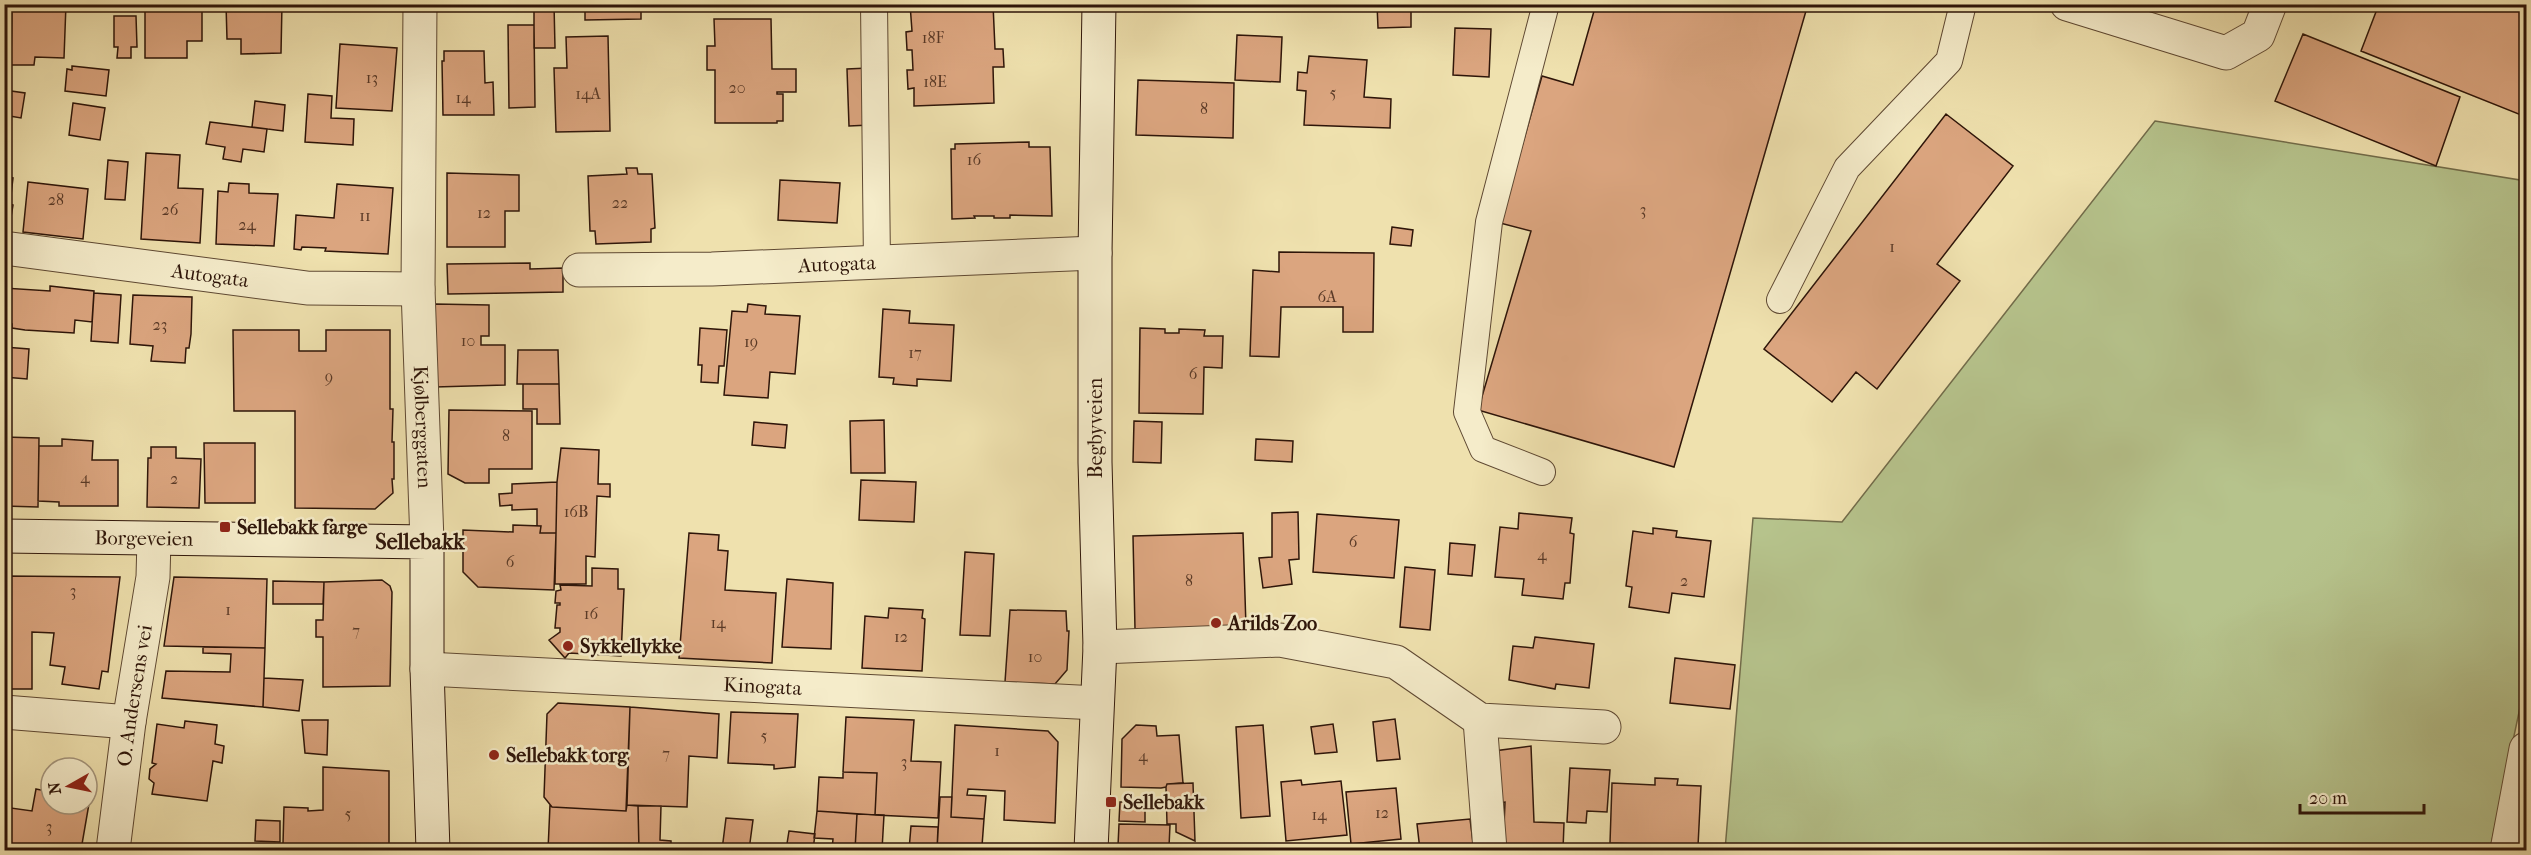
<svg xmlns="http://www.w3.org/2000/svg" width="2531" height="855" font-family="'IM FELL French Canon',serif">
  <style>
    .green { fill: #b6c38c; stroke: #726c4a; stroke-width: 1.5 }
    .building { fill: #dba57f; stroke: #2e1509; stroke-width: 1.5 }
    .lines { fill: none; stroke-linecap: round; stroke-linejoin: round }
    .lane-casing { stroke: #5e4832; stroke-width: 28 }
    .street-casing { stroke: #5e4832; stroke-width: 35 }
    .secondary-casing { stroke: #2e1509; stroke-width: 35 }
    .lane { stroke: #f5ecca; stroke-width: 26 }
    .street { stroke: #f5ecca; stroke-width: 33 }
    .secondary { stroke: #f5ecca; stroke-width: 33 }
    .poi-dot { fill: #8f2418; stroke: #f5ecca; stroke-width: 2 }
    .labels { text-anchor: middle; stroke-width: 5; stroke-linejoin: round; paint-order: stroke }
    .number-label { font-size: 16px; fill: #593926 }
    .street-label { font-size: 20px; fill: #2e1509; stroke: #f5ecca }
    .poi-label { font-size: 20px; font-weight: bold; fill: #2e1509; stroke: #f5ecca; text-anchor: start }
    .quarter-label { font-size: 22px; font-weight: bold; fill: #2e1509; stroke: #f5ecca }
  </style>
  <rect width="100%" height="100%" fill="#efe1ae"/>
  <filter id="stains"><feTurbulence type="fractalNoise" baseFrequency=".00333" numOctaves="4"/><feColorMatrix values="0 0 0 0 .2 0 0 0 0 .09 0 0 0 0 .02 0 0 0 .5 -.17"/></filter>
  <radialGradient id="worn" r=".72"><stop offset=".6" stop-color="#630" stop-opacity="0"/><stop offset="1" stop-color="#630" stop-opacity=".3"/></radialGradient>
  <path class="green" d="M2155,121L2526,181V679L2490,850H1725L1753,518L1842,522Z"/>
  <path class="building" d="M12,4H66L64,58L35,57L34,65H11Z
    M145,4H202V41H187V58H145Z
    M226,4H282L281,53L241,54V39H227Z
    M534,4H554L555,48H534Z
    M585,4H641V19L585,20Z
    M910,4H993L995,49H1003L1004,67H993L994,103L914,106V88L908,89L907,70H913L912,50H907L906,32L912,31Z
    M1377,4H1447V7L1411,8V27L1378,28Z
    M1596,4H1808L1674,467L1478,410L1531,231L1500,223L1542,76L1573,85Z
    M2379,4H2526V117L2361,51Z
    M114,16H136L137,47H131V58H117L118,47H114Z
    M714,19H771L772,69H796V92H777V94H783V121H777V123H715V70H707V46H715Z
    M508,25H534L535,107L509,108Z
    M1455,28L1491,29L1489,77L1453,75Z
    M2303,34L2460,97L2436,166L2275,101Z
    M1237,35L1282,37L1280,82L1235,80Z
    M608,36L610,131L556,132L554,68H567L566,37Z
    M340,44L397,48L392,111L336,108Z
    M444,51H484L485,83L493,82L494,115H443L442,61H444Z
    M1309,56L1367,60L1364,97L1391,99L1390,128L1304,125L1306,91L1297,90L1298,72L1307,73Z
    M72,66L109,70L106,96L65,91L67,69L72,70Z
    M868,68L870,125L849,126L847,69Z
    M1138,80L1234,83L1233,138L1136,135Z
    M4,90L25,93L21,118L4,115Z
    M308,94L332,96L331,118L354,119L353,145L305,142Z
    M255,101L285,105L283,131L252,127Z
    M73,103L105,108L100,140L69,135Z
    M1946,114L2013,166L1937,264L1960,281L1877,389L1856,372L1832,402L1764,349Z
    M210,122L267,129L264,152L243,149L241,162L223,159L225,147L206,144Z
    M1029,142V147H1050L1052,216L1010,215V218H994V216H974L975,218L952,219L951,149H955V144Z
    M146,153L180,155L178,188L203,189L200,243L141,239Z
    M108,160L128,162L125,200L105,199Z
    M626,168H637L638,174H652L655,228L651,229V242L596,244L595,231H590L588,176L627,174Z
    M447,173L519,175V211H505V247H447Z
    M4,177L13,178L10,204L13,205L11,217L8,216L7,230H4Z
    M780,180L840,183L837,223L778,220Z
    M28,182L88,189L83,239L23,232Z
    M229,183L249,184V193L278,194L274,246L216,244L218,191L228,192Z
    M337,184L393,188L388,254L325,251L326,248L302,247L301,250L294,249L296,215L334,218Z
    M1392,227L1413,230L1411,246L1390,244Z
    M1279,252L1374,253L1373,332H1343V307H1281L1279,357L1250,356L1253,270L1279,272Z
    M530,263V269L563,268V292L448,294L447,264Z
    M50,286L94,291L92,322L75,320L74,333L25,330L12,328V324H4V288L50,291Z
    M94,293L121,295L118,343L91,341Z
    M133,295L192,297L191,334L189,348H186L185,363L151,361L153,346L130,344Z
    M435,304L489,305V336H481V345H505V385L435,387Z
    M748,304L766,306L765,314L800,316L795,374L770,372L768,398L724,395L732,311L747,312Z
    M883,309L910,311L909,323L954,325L951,381L917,379V386L893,384L894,378L879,377Z
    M700,328L727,330L724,366H719L718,383L701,382L702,365H698Z
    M1140,328L1165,329V333H1179V329L1205,330L1204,336H1223L1222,368L1204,367L1203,414L1139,413Z
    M233,330H299V351H326V330H390V409H393L392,442H394V479H392L393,493L375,509L295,508V411H234Z
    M4,347L29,349L27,379L4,377Z
    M518,350H558L559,384H517Z
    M523,384H559L560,424H537V409H523Z
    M449,410L532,411V469H489V483H465L448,474Z
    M884,420L885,473H851L850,421Z
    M1134,421L1162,422L1161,463L1133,462Z
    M754,422L787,425L785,448L752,445Z
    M4,437L39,438L38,507L4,506Z
    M62,439L93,441L92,460H118V506H59V502L38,501L39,446H62Z
    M1256,439L1293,441L1292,462L1255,460Z
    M204,443H255V503H205Z
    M151,447H176V458L201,459L199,508L147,507L148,458H151Z
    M561,448L599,450L598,484H610V497L597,496L595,557L586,556V584H555L557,482Z
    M861,480L916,482L914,522L859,520Z
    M557,482L556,533H540L541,526H537V509L512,510V505L500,506L499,494L512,493V484Z
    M1298,512L1299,559L1289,560L1292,584L1263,588L1259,558L1272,557V513Z
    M1519,513L1572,518L1570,533L1574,534L1570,583H1565L1563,599L1522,595L1524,579L1495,577L1500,527L1518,529Z
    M1317,514L1399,520L1394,578L1313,572Z
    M513,525L541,526L540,533H556L554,590L478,587L463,572V530L513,532Z
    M1653,528L1677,531L1676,537L1711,541L1704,597L1672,593L1669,613L1629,607L1632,587L1626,586L1633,531L1653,534Z
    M689,533L719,535L718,550L728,551L725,590L776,593L772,663L679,658Z
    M1243,533L1246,627L1135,629L1133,536Z
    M1450,543L1475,545L1472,576L1448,574Z
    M965,552L994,554L990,636L960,635Z
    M1405,567L1435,570L1430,630L1400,627Z
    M592,568L618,569V589H624L621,656L569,653L565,658L549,640L560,632V628H555L557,605H560V603H555L556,591L561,590L560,585L592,586Z
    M4,576L120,577L108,672L102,671L99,689L62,684L65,667L50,665L54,633L32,632V689H4Z
    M174,577L267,579L265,648L164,646Z
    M787,579L833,583L831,649L782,647Z
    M382,580L390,586L392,592L390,686L323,687V637H316V620H323L324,582Z
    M273,581L324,582L323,604H273Z
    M889,608L923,610L922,618L925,619L922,671L862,668L865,616L888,618Z
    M1010,610L1066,611L1067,631H1069L1067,670L1055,684L1005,682Z
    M1535,637L1594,644L1589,688L1556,684L1555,689L1509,680L1513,646L1533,648Z
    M203,647L265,648L263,707L162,698L166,671L230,672L231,654L203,653Z
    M1675,658L1735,665L1730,709L1670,703Z
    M264,678L303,680L299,711L263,707Z
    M558,703L630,707L626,811L552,807L544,797L547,714Z
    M630,707L719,714L717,758L689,756L687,807L627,805Z
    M731,712L798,714L795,767L774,769V765L728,763Z
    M846,717L914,720L911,761L941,762L938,818L875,815L877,773L843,772Z
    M1395,719L1400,759L1377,761L1373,722Z
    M302,720H328L327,755L305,753Z
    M185,721L217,725L215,744L224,746L222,763L213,761L207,801L152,794L154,783L149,779L150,769L156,764L152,763L157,724L184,728Z
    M1333,724L1337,752L1315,754L1311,727Z
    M955,725L1048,731L1058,742L1055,823L1004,820L1005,791L968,789L967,795L986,796L984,819L951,817Z
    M1136,725L1156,726L1157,736L1179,735L1183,783L1167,784L1166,787L1161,788L1121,787L1122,739Z
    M1263,725L1270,816L1241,818L1236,727Z
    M1531,746L1534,822L1564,823L1563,850H1503L1505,802L1498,803L1494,751Z
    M323,767L389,771V848L283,844L284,807L308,808V811L323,810Z
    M1570,768L1610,770L1607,812L1587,811L1586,823L1567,822Z
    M843,772L877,773L875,815L817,811L819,777L843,778Z
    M1655,778L1678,779L1677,785L1701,786L1698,846L1610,843L1612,783L1655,785Z
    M1301,780L1302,785L1341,781L1347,835L1286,841L1281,782Z
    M1193,783L1195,841L1176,832V824H1167L1166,787L1167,784Z
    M1396,788L1401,839L1351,844L1346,792Z
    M36,789L51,792V804H87V798H90L81,850H4V807L32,811Z
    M940,797H952L951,817L984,819L982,846H970V850H937Z
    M1120,802H1145V822L1119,821Z
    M550,805L552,807L626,811L627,805L638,806L639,850L606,848V850H548Z
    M638,806H661L660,840L671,841V850H639Z
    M817,811L857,814L855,850H832L833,839L814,838Z
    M857,814L884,815L882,850H855Z
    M726,818L753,820L749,850H722Z
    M1470,819L1474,850H1420L1417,824Z
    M256,820L280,821V842L255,841Z
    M1119,824L1170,825L1169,847L1118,846Z
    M911,826L938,827L937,850H909Z
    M789,831L815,834L813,850H786Z
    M255,844L284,845V850H255Z
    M290,844L389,848L393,850H289Z"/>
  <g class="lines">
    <g class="lane-casing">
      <path id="lane" d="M874,4L877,264
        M1780,300L1847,168L1949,61L1963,4
        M1542,472L1483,449L1467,412L1489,222L1546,4"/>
    </g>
    <g class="street-casing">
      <g id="street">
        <path id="s1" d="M420,4L418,289L427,542"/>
        <path d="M2067,4L2226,53L2258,35L2270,4"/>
        <path id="s2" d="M4,248L307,288L418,289"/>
        <path id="s3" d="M579,270L712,269L1095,253"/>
        <path d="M1100,647L1280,640L1396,662L1480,720L1604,727"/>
        <path id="s4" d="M427,669L1097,703"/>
        <path d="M4,712L129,722"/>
        <path d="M1480,720L1490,850"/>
        <path id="s5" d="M113,850L129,722L153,577L154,539"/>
        <path d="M2507,850L2526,749"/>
      </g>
    </g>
    <g class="secondary-casing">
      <g id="secondary">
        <path id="s6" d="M4,536L427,542V669L433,850"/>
        <path d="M1091,850L1100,647L1095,462V253L1099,4"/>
      </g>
    </g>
    <use href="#lane" class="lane"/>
    <use href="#street" class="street"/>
    <use href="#secondary" class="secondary"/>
  </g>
  <g class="poi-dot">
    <rect x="219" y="521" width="12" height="12" rx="3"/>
    <circle cx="1216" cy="623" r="6"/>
    <circle cx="568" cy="646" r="6"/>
    <circle cx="494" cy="755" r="6"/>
    <rect x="1105" y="796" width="12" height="12" rx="3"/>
  </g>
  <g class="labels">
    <g class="number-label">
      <text x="933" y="43">18F</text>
      <text x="372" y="83">13</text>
      <text x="935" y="87">18E</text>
      <text x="737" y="93">20</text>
      <text x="1333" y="98">5</text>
      <text x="588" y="99">14A</text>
      <text x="463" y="103">14</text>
      <text x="1204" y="114">8</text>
      <text x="974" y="165">16</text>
      <text x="56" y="205">28</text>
      <text x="620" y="208">22</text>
      <text x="170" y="215">26</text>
      <text x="1643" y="215">3</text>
      <text x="484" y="218">12</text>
      <text x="365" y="221">11</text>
      <text x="247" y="230">24</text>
      <text x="1892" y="252">1</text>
      <text x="1327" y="302">6A</text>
      <text x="160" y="330">23</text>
      <text x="468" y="346">10</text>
      <text x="751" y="347">19</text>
      <text x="915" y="358">17</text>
      <text x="1193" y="379">6</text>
      <text x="329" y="382">9</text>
      <text x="506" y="441">8</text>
      <text x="85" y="483">4</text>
      <text x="174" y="484">2</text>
      <text x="576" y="517">16B</text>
      <text x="1353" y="547">6</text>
      <text x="1542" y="560">4</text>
      <text x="510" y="567">6</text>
      <text x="1189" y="586">8</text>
      <text x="1684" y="586">2</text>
      <text x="73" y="596">3</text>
      <text x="228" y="615">1</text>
      <text x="591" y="619">16</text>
      <text x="718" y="628">14</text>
      <text x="356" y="636">7</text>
      <text x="901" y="642">12</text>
      <text x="1035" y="662">10</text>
      <text x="764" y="741">5</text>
      <text x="997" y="756">1</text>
      <text x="666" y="759">7</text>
      <text x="1143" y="761">4</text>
      <text x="904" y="767">3</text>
      <text x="1382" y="818">12</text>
      <text x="348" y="819">5</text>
      <text x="1319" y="820">14</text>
      <text x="49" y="832">3</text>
    </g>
    <g class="street-label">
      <text dy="7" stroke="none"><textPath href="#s3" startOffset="258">Autogata</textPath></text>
      <text dy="7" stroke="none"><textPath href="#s2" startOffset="208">Autogata</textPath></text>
      <text dy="7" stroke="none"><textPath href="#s1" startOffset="423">Kjølberggaten</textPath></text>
      <text transform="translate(1095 428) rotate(-90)" y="7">Begbyveien</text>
      <text dy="7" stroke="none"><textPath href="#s6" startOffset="140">Borgeveien</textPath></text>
      <text dy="7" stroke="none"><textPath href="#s4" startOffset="336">Kinogata</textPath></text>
      <text dy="7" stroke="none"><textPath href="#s5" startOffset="156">O. Andersens vei</textPath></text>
    </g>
    <g class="poi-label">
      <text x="237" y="534">Sellebakk farge</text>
      <text x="1228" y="630">Arilds Zoo</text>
      <text x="580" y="653">Sykkellykke</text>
      <text x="506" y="762">Sellebakk torg</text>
      <text x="1123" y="809">Sellebakk</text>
    </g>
    <g class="quarter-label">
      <text x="420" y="549">Sellebakk</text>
    </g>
  </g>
  <rect width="2531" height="855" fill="none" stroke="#efe1ae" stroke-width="24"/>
  <rect x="6" y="6" width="2519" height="843" fill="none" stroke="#2e1509" stroke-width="3"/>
  <rect x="12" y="12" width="2507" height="831" fill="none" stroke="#2e1509" stroke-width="1.5"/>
  <g transform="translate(69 786) rotate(261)"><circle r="28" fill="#f5ecca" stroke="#a5967d" stroke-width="1.5"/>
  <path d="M0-4.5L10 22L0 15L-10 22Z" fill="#8f2418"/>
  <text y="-9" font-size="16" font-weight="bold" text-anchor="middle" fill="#2e1509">N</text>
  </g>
  <path d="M2300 804v9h124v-9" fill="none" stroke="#2e1509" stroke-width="3"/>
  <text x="2309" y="804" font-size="18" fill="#2e1509" stroke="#f5ecca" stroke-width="4.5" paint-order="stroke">20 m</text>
  <rect width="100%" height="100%" filter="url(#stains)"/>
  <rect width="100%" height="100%" fill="url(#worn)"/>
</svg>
